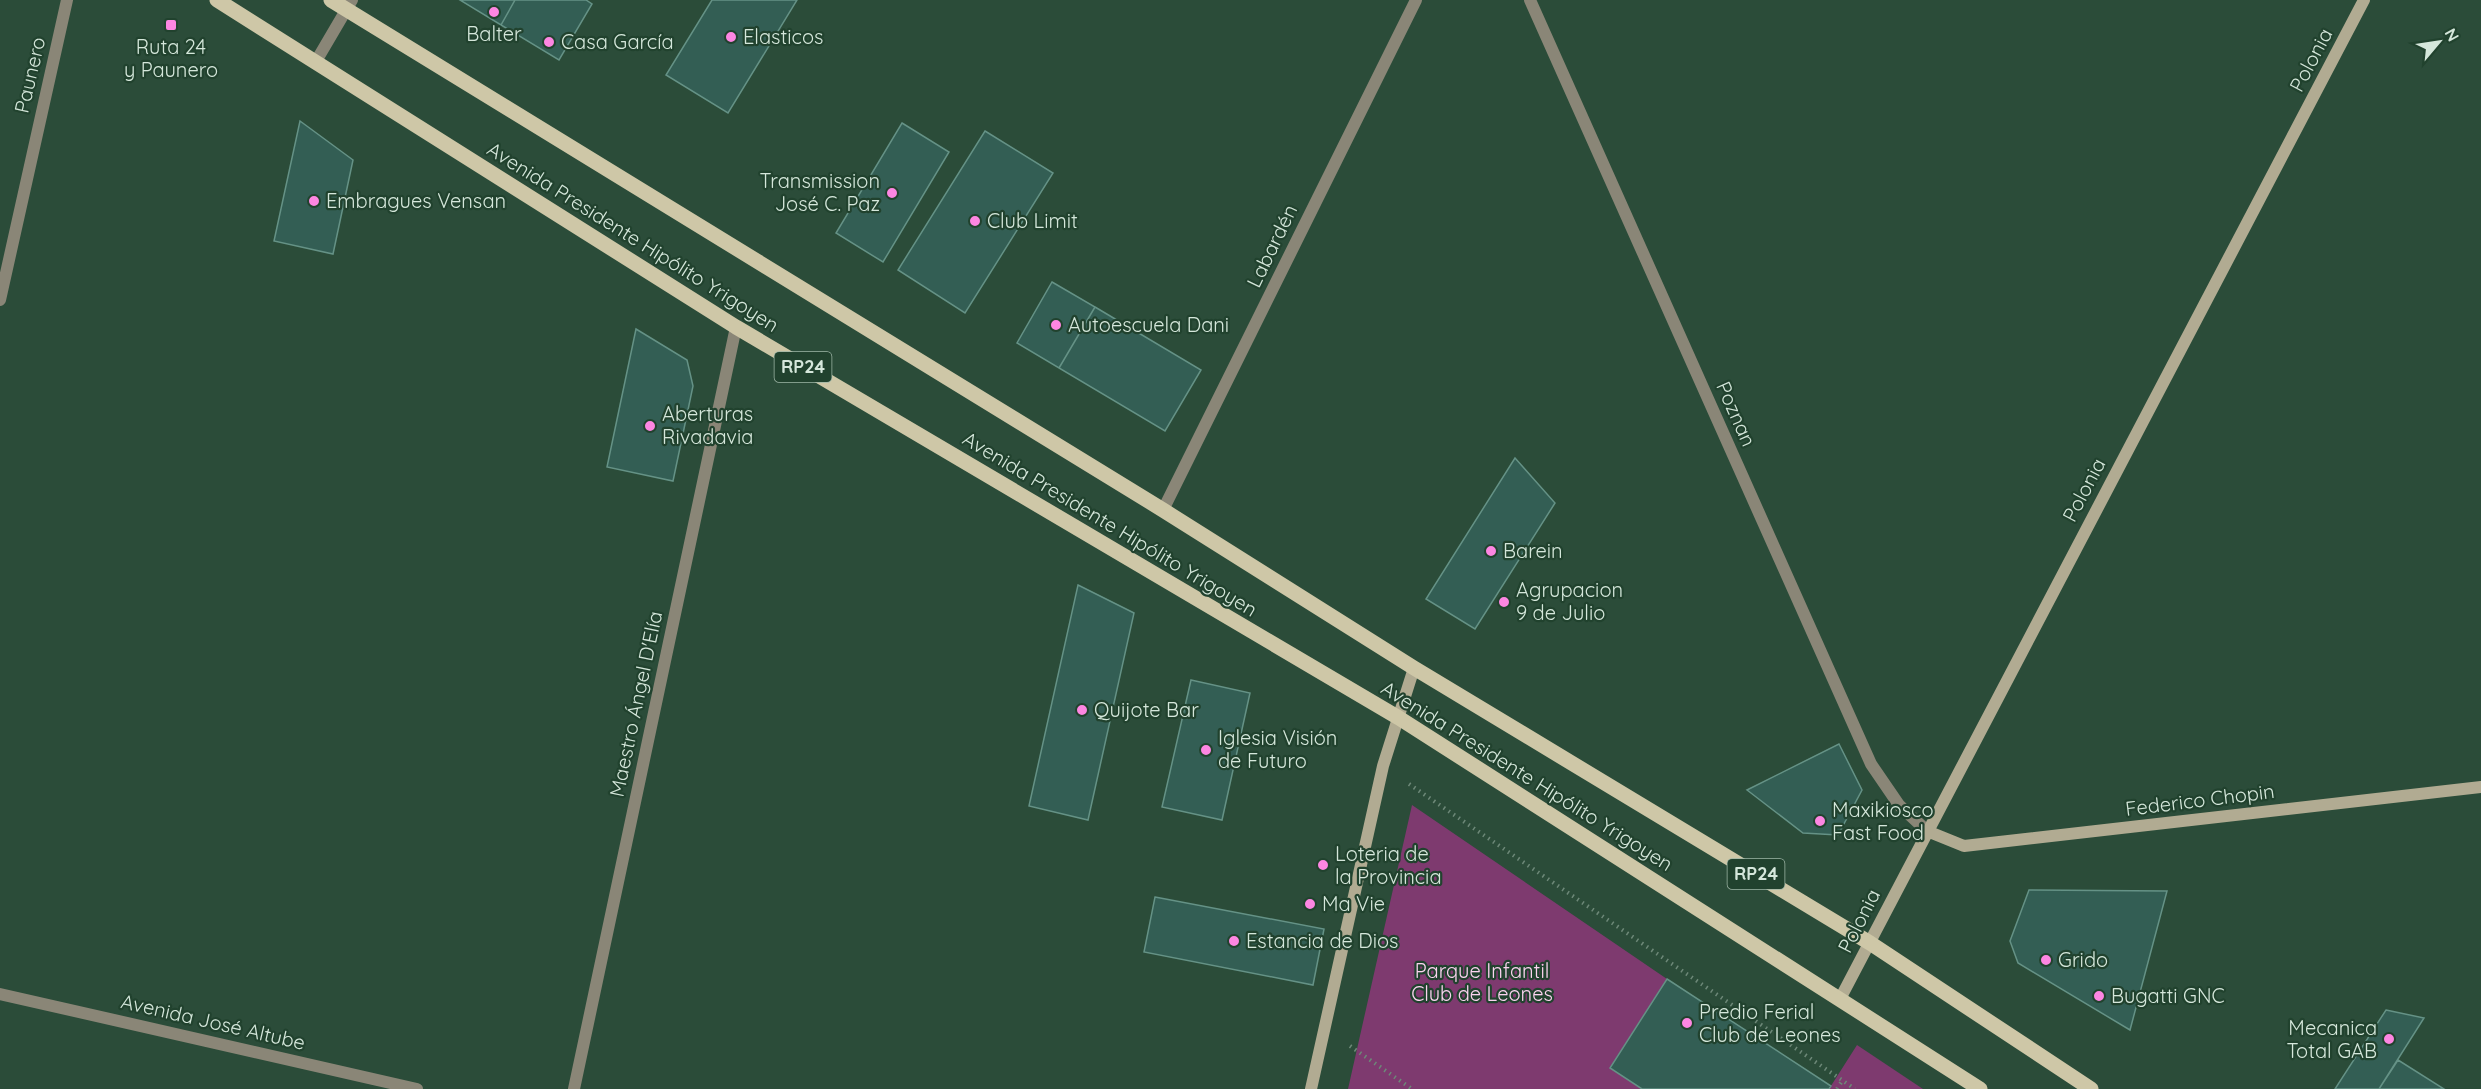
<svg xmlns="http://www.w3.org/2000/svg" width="2481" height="1089" font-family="Quicksand,sans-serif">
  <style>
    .green { fill: #7e3a6f }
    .building { fill: #335e54; stroke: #659286; stroke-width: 1.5 }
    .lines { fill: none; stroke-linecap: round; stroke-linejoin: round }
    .path { stroke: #6d8878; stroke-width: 4; stroke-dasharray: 1.5 4.5; stroke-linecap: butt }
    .street { stroke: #8a8677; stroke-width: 12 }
    .secondary { stroke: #b1ab92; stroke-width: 12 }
    .primary { stroke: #cec7a7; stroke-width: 15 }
    .poi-dot { fill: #fd86e2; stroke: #21422e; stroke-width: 2 }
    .labels { text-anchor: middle; stroke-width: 4.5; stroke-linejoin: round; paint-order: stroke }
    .shield { fill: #21422e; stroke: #9fb6a7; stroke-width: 1.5 }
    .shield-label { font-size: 18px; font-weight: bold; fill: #d5e7db }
    .poi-label { font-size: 20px; fill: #d5e7db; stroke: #21422e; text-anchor: start }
    .street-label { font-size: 20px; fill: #d5e7db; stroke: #21422e }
    .park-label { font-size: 20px; fill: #fdd3f1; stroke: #21422e }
  </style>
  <rect width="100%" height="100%" fill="#2b4c39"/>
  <path class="green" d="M1412,805L1667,979L1610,1068L1642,1089H1348Z
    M1857,1045L1923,1089H1829Z"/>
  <path class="building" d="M460,0H515L501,25Z
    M515,0H586L592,4L559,60L501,25Z
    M712,0H797L728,113L666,75Z
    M300,121L353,160L333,254L274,241Z
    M902,123L949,152L883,262L836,233Z
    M985,131L1053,173L965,313L898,270Z
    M1052,282L1095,307L1059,368L1017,343Z
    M1095,307L1201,370L1165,431L1059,368Z
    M636,329L687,360L693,386L673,481L607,467Z
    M1515,458L1555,503L1475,629L1426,599Z
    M1078,585L1134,613L1088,820L1029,806Z
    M1191,680L1250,693L1222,820L1162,807Z
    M1839,744L1862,790L1838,835L1803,833L1747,790Z
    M2029,890L2167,891L2130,1030L2018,963L2010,941Z
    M1155,897L1324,929L1313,985L1144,952Z
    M1667,979L1831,1086L1829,1089H1642L1610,1068Z
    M2386,1010L2424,1018L2379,1089H2335Z
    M2398,1060L2444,1089H2379Z"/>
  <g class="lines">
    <path class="path" d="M1409,784L1855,1089
      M1350,1046L1412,1089
      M1837,1089L1842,1081"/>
    <path class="street" d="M1530,0L1871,764L1899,805L1927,831
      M315,63L352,0
      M0,300L67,0
      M1163,510L1416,0
      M0,994L417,1089
      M574,1089L736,327"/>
    <path class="secondary" d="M1927,831L1964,846L2481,787
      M1840,999L2364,0
      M1311,1089L1383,766L1414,668"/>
    <path class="primary" d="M217,0L736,327L1399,718L1980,1089
      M331,0L1163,510L1414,668L1870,943L2091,1089"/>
  </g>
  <g class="poi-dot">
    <circle cx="494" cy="12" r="6"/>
    <rect x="165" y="19" width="12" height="12" rx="3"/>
    <circle cx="731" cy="37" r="6"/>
    <circle cx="549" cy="42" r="6"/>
    <circle cx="892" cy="193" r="6"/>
    <circle cx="314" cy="201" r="6"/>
    <circle cx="975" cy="221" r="6"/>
    <circle cx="1056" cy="325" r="6"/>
    <circle cx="650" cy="426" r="6"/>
    <circle cx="1491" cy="551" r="6"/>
    <circle cx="1504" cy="602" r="6"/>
    <circle cx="1082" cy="710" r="6"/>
    <circle cx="1206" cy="750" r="6"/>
    <circle cx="1820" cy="821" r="6"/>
    <circle cx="1323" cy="865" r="6"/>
    <circle cx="1310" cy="904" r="6"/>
    <circle cx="1234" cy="941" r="6"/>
    <circle cx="2046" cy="960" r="6"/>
    <circle cx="2099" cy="996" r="6"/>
    <circle cx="1687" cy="1023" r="6"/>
    <circle cx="2389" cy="1039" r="6"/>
  </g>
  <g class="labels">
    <g class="shield">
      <rect x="774.5" y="352" width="57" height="30" rx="4.5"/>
      <rect x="1727.5" y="859" width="57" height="30" rx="4.5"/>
    </g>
    <g class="shield-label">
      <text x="803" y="373">RP24</text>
      <text x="1756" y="880">RP24</text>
    </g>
    <g class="poi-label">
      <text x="494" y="41" text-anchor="middle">Balter</text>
      <text x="743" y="44">Elasticos</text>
      <text x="561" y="49">Casa García</text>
      <text x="171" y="54" text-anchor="middle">Ruta 24<tspan x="171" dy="23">y Paunero</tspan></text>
      <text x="880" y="188" text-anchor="end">Transmission<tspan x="880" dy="23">José C. Paz</tspan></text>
      <text x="326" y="208">Embragues Vensan</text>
      <text x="987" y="228">Club Limit</text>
      <text x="1068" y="332">Autoescuela Dani</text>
      <text x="662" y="421">Aberturas<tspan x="662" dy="23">Rivadavia</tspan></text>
      <text x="1503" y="558">Barein</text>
      <text x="1516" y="597">Agrupacion<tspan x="1516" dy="23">9 de Julio</tspan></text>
      <text x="1094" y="717">Quijote Bar</text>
      <text x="1218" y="745">Iglesia Visión<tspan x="1218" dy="23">de Futuro</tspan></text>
      <text x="1832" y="817">Maxikiosco<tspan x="1832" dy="23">Fast Food</tspan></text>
      <text x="1335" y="861">Loteria de<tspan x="1335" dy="23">la Provincia</tspan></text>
      <text x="1322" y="911">Ma Vie</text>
      <text x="1246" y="948">Estancia de Dios</text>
      <text x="2058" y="967">Grido</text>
      <text x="2111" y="1003">Bugatti GNC</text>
      <text x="1699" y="1019">Predio Ferial<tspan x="1699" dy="23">Club de Leones</tspan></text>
      <text x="2377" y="1035" text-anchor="end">Mecanica<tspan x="2377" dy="23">Total GAB</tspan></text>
    </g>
    <g class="street-label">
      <text transform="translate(2311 60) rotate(-62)" y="7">Polonia</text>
      <text transform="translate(30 75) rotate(-77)" y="7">Paunero</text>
      <text transform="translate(633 237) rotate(32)" y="7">Avenida Presidente Hipólito Yrigoyen</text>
      <text transform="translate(1272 246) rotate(-64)" y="7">Labardén</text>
      <text transform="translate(1736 414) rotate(66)" y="7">Poznan</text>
      <text transform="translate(2084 490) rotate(-62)" y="7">Polonia</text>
      <text transform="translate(1110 524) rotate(31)" y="7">Avenida Presidente Hipólito Yrigoyen</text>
      <text transform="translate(636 704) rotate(-78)" y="7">Maestro Ángel D'Elía</text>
      <text transform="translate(1527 776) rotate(32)" y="7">Avenida Presidente Hipólito Yrigoyen</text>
      <text transform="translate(2200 800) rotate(-7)" y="7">Federico Chopin</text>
      <text transform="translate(1859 921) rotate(-63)" y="7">Polonia</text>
      <text transform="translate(213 1022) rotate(13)" y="7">Avenida José Altube</text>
    </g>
    <g class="park-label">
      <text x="1482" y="978">Parque Infantil<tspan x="1482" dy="23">Club de Leones</tspan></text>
    </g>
  </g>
  <g transform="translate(2439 42) rotate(61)" stroke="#21422e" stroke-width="4.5" paint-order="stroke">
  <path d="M0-4.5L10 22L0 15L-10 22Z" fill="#d5e7db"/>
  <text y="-9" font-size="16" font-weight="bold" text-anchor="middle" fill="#d5e7db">N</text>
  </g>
</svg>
